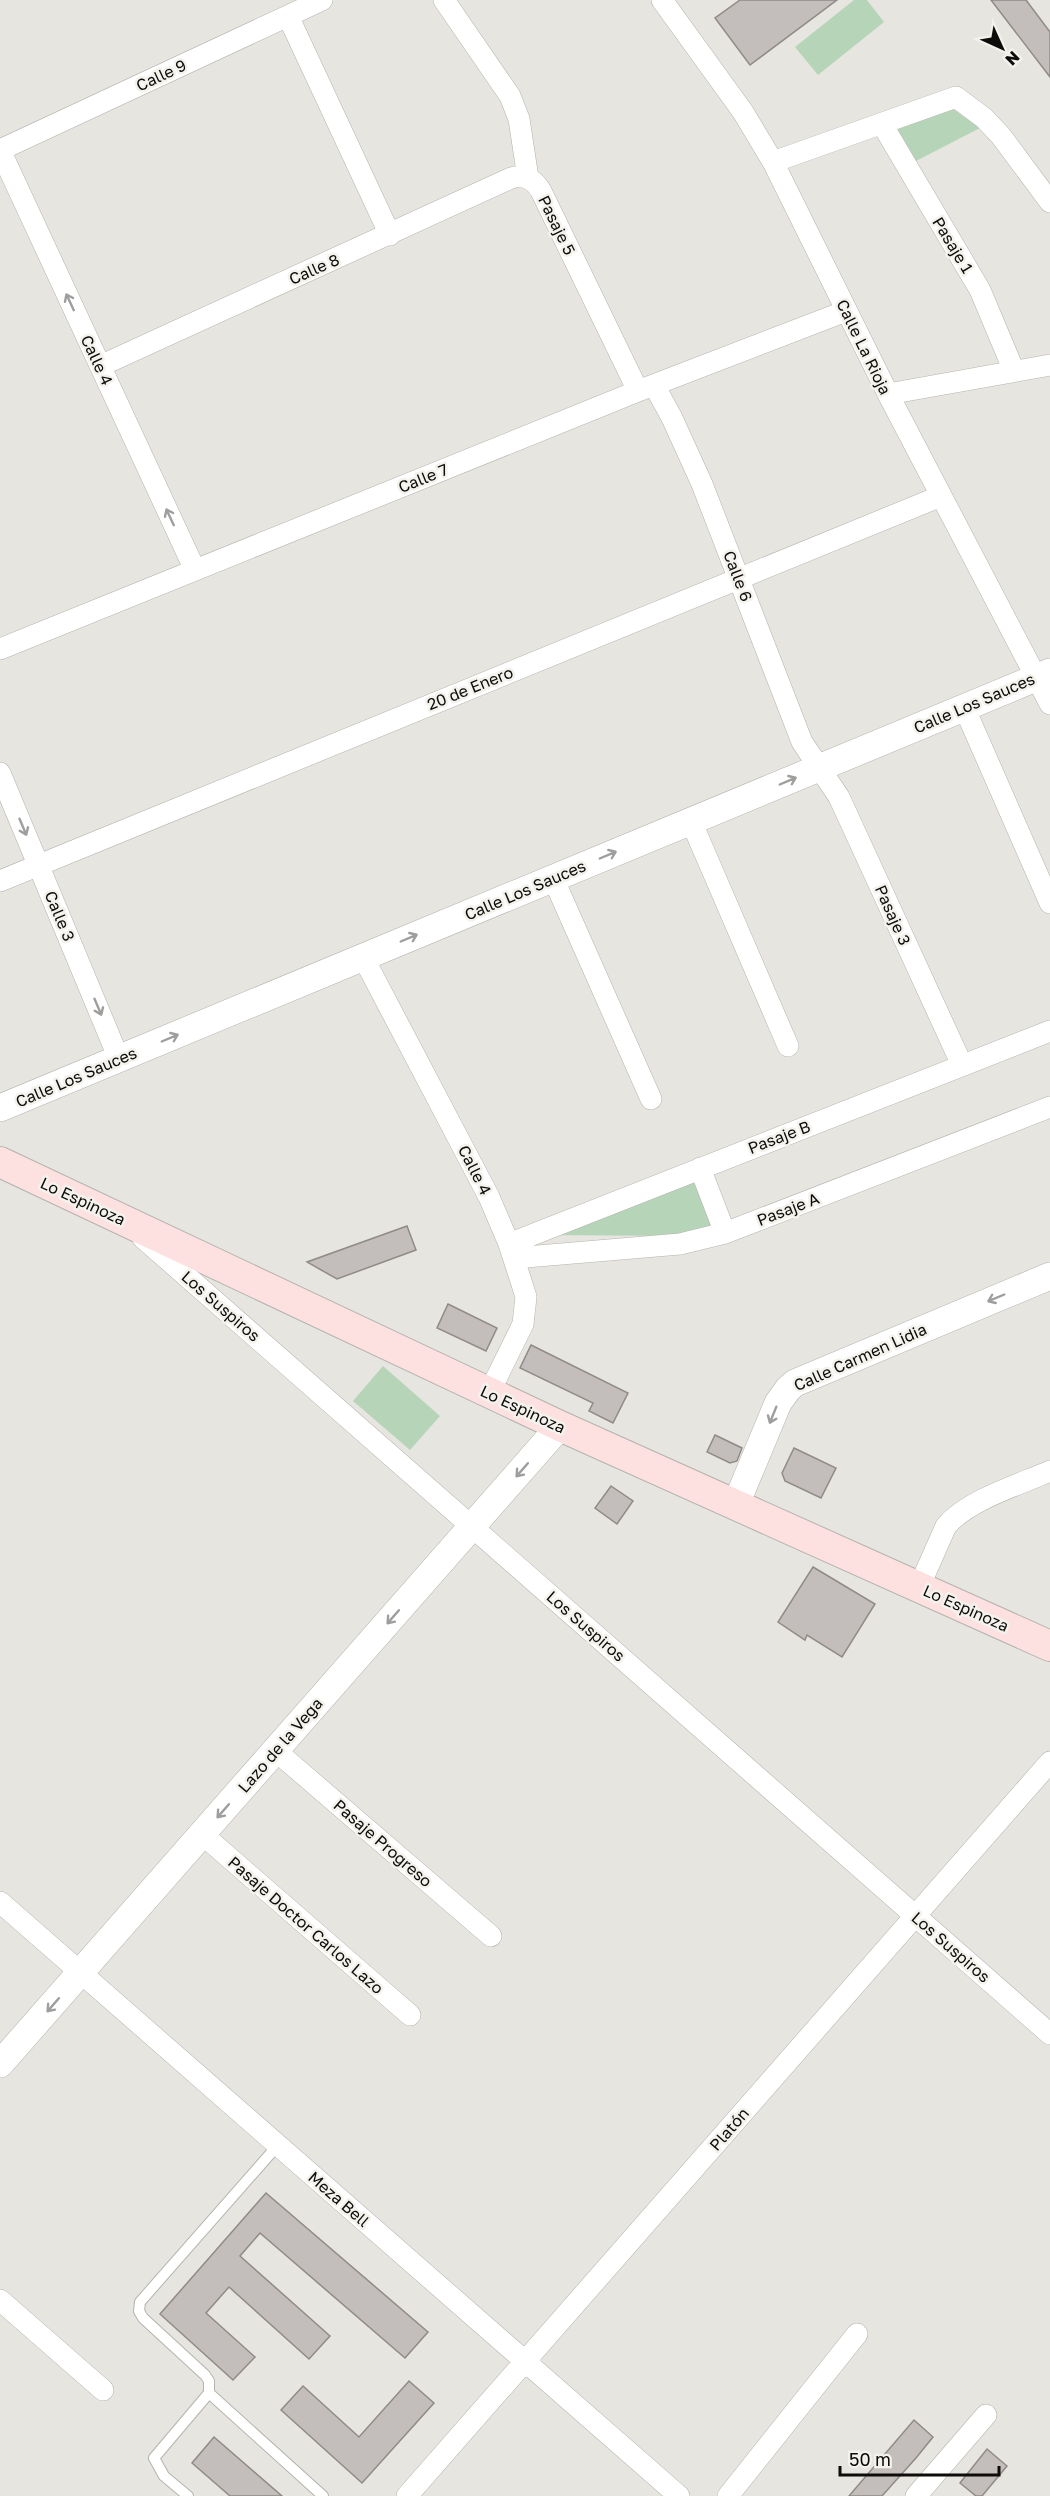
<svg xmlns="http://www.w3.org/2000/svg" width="1050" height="2496" font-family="'Golos Text',sans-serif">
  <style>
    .green { fill: #b6d5b8 }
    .building { fill: #c3bdbb; stroke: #908a88; stroke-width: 1.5 }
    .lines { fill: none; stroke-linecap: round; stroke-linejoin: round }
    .service-casing { stroke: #b5b3ae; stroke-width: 12 }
    .minor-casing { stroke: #b5b3ae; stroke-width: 22 }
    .tertiary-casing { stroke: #b5b3ae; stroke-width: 28 }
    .secondary-casing { stroke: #b5b3ae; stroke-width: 32 }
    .service { stroke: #fff; stroke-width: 10 }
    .minor { stroke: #fff; stroke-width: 21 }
    .tertiary { stroke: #fff; stroke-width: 27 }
    .secondary { stroke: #fde0e0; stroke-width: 30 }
    .oneway { stroke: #9e9e9d }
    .labels { text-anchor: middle; stroke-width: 5; stroke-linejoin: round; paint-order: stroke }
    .street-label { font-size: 16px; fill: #0d0c0a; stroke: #f4f2ec }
  </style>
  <rect width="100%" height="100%" fill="#e7e5df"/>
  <path class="green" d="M854,0H867L884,22L818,75L795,47Z
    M953,109L980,128L916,161L894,129Z
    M695,1177L713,1227L684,1236L543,1235Z
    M383,1366L440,1416L410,1450L353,1401Z"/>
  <path class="building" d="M740,0H837L750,65L715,18Z
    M991,0H1026L1050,32V77Z
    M407,1226L416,1250L337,1279L307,1262Z
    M448,1304L497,1328L486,1351L437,1328Z
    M531,1345L628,1393L613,1423L589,1411L593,1403L520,1368Z
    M715,1435L742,1448L737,1461L730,1463L707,1452Z
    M794,1448L836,1468L821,1498L785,1481L782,1473Z
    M611,1486L633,1501L617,1524L595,1508Z
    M813,1567L875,1604L842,1657L807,1635L805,1640L778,1622Z
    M266,2193L428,2332L405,2358L260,2233L240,2256L330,2336L309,2359L229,2287L206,2313L255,2357L233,2380L160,2314Z
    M409,2381L434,2403L362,2483L281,2410L303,2386L359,2437Z
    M914,2420L933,2437L916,2458L882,2496H849Z
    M214,2437L282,2496H230L192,2463Z
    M987,2449L1007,2466L982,2496H976L960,2483Z"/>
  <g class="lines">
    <g class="service-casing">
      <path id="service" d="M209,2393L323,2496
        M188,2496L164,2476L154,2458L209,2393V2381L205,2375L143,2318L139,2311L140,2302L278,2145"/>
    </g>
    <g class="minor-casing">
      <path id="minor" d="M444,0L510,96L519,119L528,178
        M662,0L743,112L773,162L888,394L1050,704
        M288,16L390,235
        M882,124L980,290L1014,371
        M0,150L195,570
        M0,150L322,0
        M773,162L956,97L984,118L1001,136L1050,202
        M100,366L511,178C524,174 534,179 541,191L638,391
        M654,385L672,418L702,484L802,742L839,797L962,1065
        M888,394L1050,365
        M0,649L638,391L846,311
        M964,707L1050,903
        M0,773L119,1059
        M691,821L788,1046
        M553,878L651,1099
        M0,881L941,496
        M363,957L489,1197L509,1244L521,1281L526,1297L523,1324L489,1393
        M700,1168L725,1233
        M143,1238L1050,2034
        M509,1244L1050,1031
        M514,1258L680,1244L725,1233L1050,1107
        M919,1587L946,1526C968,1500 1018,1485 1050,1471
        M276,1751L491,1936
        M202,1834L410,2015
        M0,1902L679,2496
        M0,2300L103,2390
        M407,2496L1050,1762
        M728,2496L857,2334
        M916,2496L986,2415"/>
    </g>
    <g class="tertiary-casing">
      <path id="tertiary" d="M0,1108L1050,672
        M736,1504L778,1403L788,1389L795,1383L1050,1276
        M0,2064L560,1426"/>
    </g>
    <g class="secondary-casing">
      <path id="secondary" d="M0,1162L560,1426L1050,1646"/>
    </g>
    <use href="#service" class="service"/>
    <use href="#minor" class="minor"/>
    <use href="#tertiary" class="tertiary"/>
    <use href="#secondary" class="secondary"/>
  </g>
  <defs><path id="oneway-shaft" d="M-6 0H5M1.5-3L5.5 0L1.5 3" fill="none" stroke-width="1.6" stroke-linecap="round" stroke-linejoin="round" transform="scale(1.5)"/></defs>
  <g class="oneway">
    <use href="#oneway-shaft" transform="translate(70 302) rotate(-115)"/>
    <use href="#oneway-shaft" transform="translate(170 517) rotate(-115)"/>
    <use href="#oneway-shaft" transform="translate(788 781) rotate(-23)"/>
    <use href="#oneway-shaft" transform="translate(23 827) rotate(67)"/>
    <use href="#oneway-shaft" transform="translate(608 855) rotate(-23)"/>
    <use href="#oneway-shaft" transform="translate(409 938) rotate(-23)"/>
    <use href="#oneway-shaft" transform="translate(98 1007) rotate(67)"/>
    <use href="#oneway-shaft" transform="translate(170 1038) rotate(-23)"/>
    <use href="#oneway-shaft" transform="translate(996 1298) rotate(157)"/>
    <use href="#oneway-shaft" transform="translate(773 1415) rotate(112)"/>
    <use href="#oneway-shaft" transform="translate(522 1470) rotate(131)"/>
    <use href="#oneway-shaft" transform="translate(393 1617) rotate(131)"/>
    <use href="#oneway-shaft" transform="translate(223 1811) rotate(131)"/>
    <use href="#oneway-shaft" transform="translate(53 2005) rotate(131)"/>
  </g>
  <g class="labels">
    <g class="street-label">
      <text transform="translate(161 75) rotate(-25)" y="6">Calle 9</text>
      <text transform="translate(557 225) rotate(64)" y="6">Pasaje 5</text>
      <text transform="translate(953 245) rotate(59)" y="6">Pasaje 1</text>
      <text transform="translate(314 269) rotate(-24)" y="6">Calle 8</text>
      <text transform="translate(864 347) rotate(64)" y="6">Calle La Rioja</text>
      <text transform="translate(97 360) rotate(65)" y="6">Calle 4</text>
      <text transform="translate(423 478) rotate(-22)" y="6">Calle 7</text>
      <text transform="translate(738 576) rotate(69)" y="6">Calle 6</text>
      <text transform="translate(470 688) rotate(-22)" y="6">20 de Enero</text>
      <text transform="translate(974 703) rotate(-23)" y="6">Calle Los Sauces</text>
      <text transform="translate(525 890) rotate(-23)" y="6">Calle Los Sauces</text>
      <text transform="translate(893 915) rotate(66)" y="6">Pasaje 3</text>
      <text transform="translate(60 916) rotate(67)" y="6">Calle 3</text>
      <text transform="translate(76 1077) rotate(-23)" y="6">Calle Los Sauces</text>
      <text transform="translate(779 1137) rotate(-21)" y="6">Pasaje B</text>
      <text transform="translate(475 1170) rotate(63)" y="6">Calle 4</text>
      <text transform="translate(83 1201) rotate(25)" y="6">Lo Espinoza</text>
      <text transform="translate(788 1209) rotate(-21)" y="6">Pasaje A</text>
      <text transform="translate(221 1306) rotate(41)" y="6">Los Suspiros</text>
      <text transform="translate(860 1357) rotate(-24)" y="6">Calle Carmen Lidia</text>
      <text transform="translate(523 1409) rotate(25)" y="6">Lo Espinoza</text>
      <text transform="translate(966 1608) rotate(24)" y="6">Lo Espinoza</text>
      <text transform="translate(586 1626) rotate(41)" y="6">Los Suspiros</text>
      <text transform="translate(280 1745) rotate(-49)" y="6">Lazo de la Vega</text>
      <text transform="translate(383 1843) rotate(41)" y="6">Pasaje Progreso</text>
      <text transform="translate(306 1925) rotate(41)" y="6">Pasaje Doctor Carlos Lazo</text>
      <text transform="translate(951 1947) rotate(41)" y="6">Los Suspiros</text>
      <text transform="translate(729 2129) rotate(-49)" y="6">Platón</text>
      <text transform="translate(339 2199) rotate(41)" y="6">Meza Bell</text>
    </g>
  </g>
  <g transform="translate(1002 48) rotate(135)" stroke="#f4f2ec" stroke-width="4.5" paint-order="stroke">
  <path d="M0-4.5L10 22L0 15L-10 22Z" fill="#0d0c0a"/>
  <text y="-9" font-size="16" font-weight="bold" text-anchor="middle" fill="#0d0c0a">N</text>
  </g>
  <path d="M840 2466v9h159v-9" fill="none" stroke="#0d0c0a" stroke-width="3"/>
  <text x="849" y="2466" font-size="18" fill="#0d0c0a" stroke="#f4f2ec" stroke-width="4.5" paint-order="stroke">50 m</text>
</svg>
